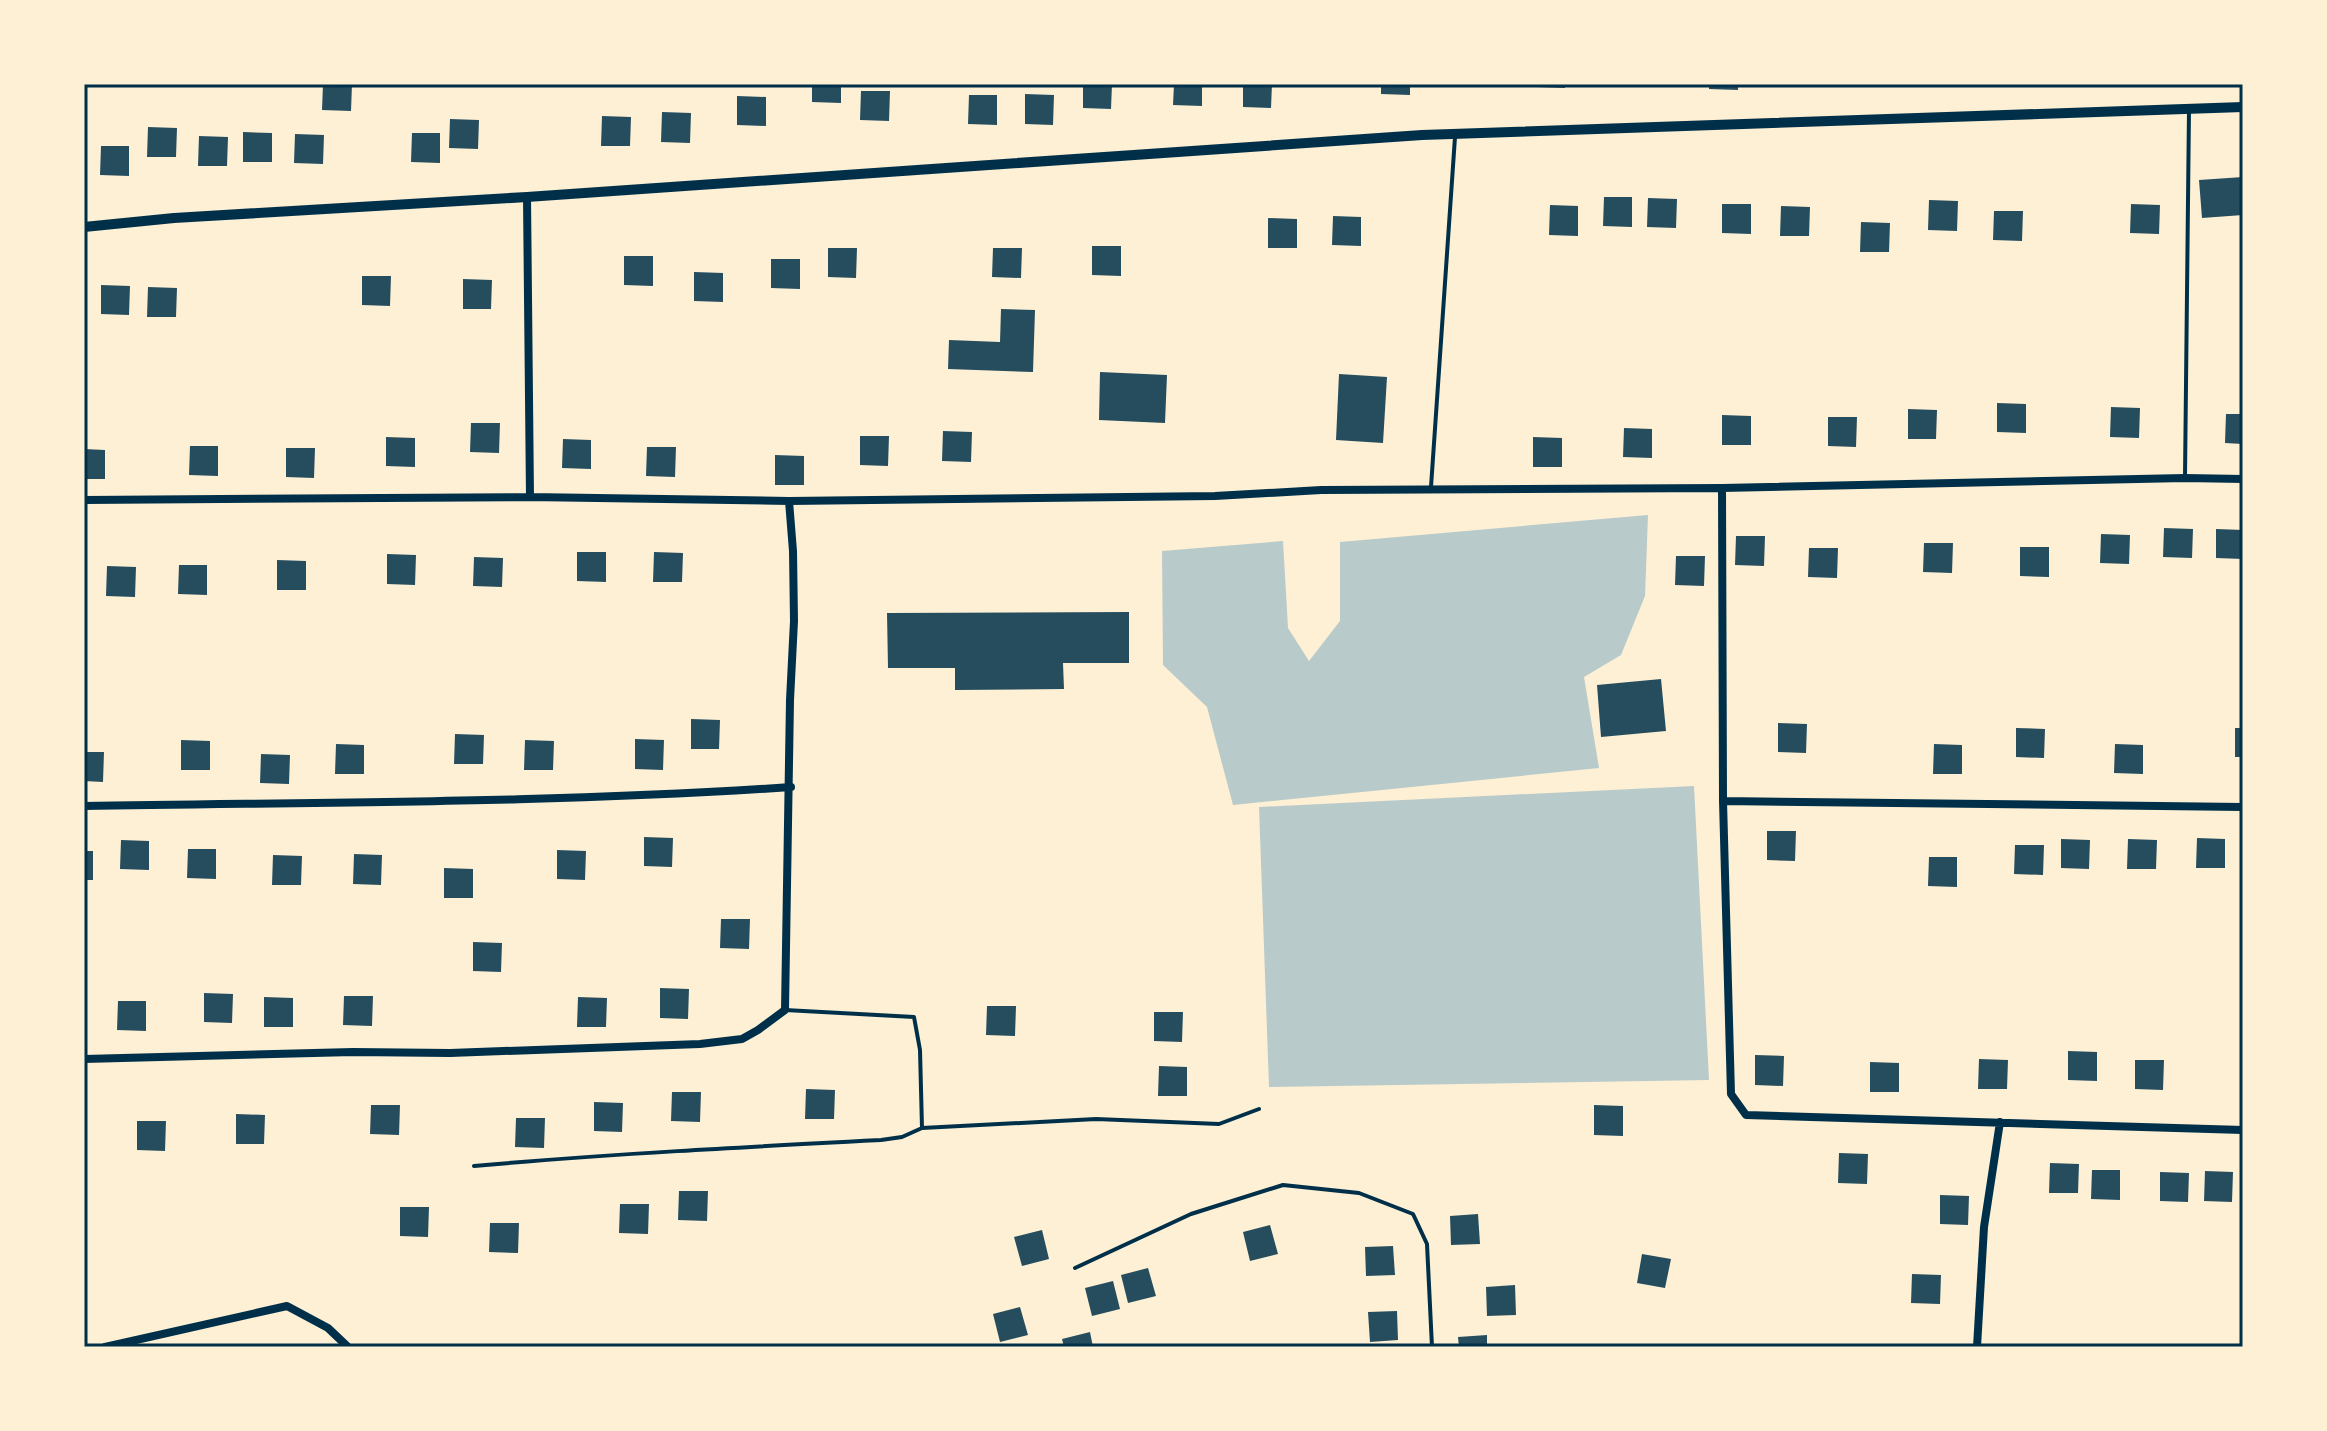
<svg xmlns="http://www.w3.org/2000/svg" width="2327" height="1431" font-family="Mulish,sans-serif">
  <style>
    .green { fill: #b9caca }
    .building { fill: #264d5e }
    .lines { fill: none; stroke-linecap: round; stroke-linejoin: round }
    .service { stroke: #003049; stroke-width: 4 }
    .minor { stroke: #003049; stroke-width: 8 }
    .tertiary { stroke: #003049; stroke-width: 10 }
    .neatline { fill: none; stroke: #003049; stroke-width: 3 }
  </style>
  <rect width="100%" height="100%" fill="#fdf0d5"/>
  <path class="green" d="M1648,515L1645,596L1621,655L1584,677L1599,768L1233,805L1207,707L1163,665L1162,551L1283,541L1288,628L1309,661L1340,621V542Z
    M1694,786L1709,1080L1269,1087L1259,807Z"/>
  <path class="building" d="M323,84H352L351,111L322,110Z
    M812,84H841V103L812,102Z
    M1083,84H1112L1111,109L1083,108Z
    M1174,84H1202V106L1173,105Z
    M1243,84H1272L1271,108L1243,107Z
    M1381,84H1410V95L1381,94Z
    M1536,84H1565V88L1536,87Z
    M1709,84H1738V90L1709,89Z
    M861,91H890L889,121L860,120Z
    M1025,94L1054,95L1053,125L1025,124Z
    M969,95H997V125L968,124Z
    M737,96L766,97V126L737,125Z
    M662,112L691,113L690,143L661,142Z
    M602,116L631,117L630,146H601Z
    M450,119L479,120L478,149L449,148Z
    M148,127L177,128L176,157H147Z
    M243,132L272,133V162H243Z
    M412,133H440V163L411,162Z
    M295,134L324,135L323,164L294,163Z
    M199,136L228,137L227,166H198Z
    M101,146H129V176L100,175Z
    M2243,177V215L2202,218L2199,180Z
    M1604,197H1632V227L1603,226Z
    M1648,198L1677,199L1676,228L1647,227Z
    M1929,200L1958,201L1957,231L1928,230Z
    M1722,204H1751V234L1722,233Z
    M2131,204L2160,205L2159,234L2130,233Z
    M1550,205L1578,206V236L1549,235Z
    M1781,206L1810,207L1809,236H1780Z
    M1994,211H2023L2022,241L1993,240Z
    M1333,216L1361,217V246L1332,245Z
    M1268,218L1297,219V248H1268Z
    M1861,222L1890,223L1889,252H1860Z
    M1092,246H1121V276L1092,275Z
    M828,248H857L856,278L828,277Z
    M993,248H1022L1021,278L992,277Z
    M624,256H653V286L624,285Z
    M771,259H800V289L771,288Z
    M694,272L723,273V302L694,301Z
    M362,276H391L390,306L362,305Z
    M463,279L492,280L491,309H463Z
    M101,285L130,286L129,315L101,314Z
    M148,287L177,288L176,317H147Z
    M1001,309L1035,310L1033,372L948,369L949,340L1000,342Z
    M1100,372L1167,375L1165,423L1099,420Z
    M1339,374L1387,377L1383,443L1336,440Z
    M1997,403L2026,404V433L1997,432Z
    M2111,407L2140,408L2139,438L2110,437Z
    M1908,409L1937,410L1936,439H1908Z
    M2226,414H2243V444L2225,443Z
    M1722,415L1751,416V445H1722Z
    M1828,417H1857L1856,447L1828,446Z
    M471,423H500L499,453L470,452Z
    M1624,428L1652,429V458L1623,457Z
    M943,431L972,432L971,462L942,461Z
    M860,436H889L888,466L860,465Z
    M386,437L415,438V467L386,466Z
    M1533,437L1562,438V467H1533Z
    M563,439L591,440V469L562,468Z
    M190,446H218V476L189,475Z
    M647,447H676L675,477L646,476Z
    M286,448H315L314,478L286,477Z
    M84,449L105,450V479H84Z
    M775,455L804,456V485H775Z
    M2164,528L2193,529L2192,558L2163,557Z
    M2216,529L2243,530V559L2216,558Z
    M2101,534L2130,535L2129,564L2100,563Z
    M1736,536H1765L1764,566L1735,565Z
    M1924,543H1953L1952,573L1923,572Z
    M2020,547H2049V577L2020,576Z
    M1809,548H1838L1837,578L1808,577Z
    M577,552H606V582L577,581Z
    M654,552L683,553L682,582H653Z
    M387,554L416,555L415,585L387,584Z
    M1676,556H1705L1704,586L1675,585Z
    M474,557L503,558L502,587L473,586Z
    M277,560L306,561V590H277Z
    M179,565H207V595L178,594Z
    M107,566L136,567L135,597L106,596Z
    M1129,612V663H1063L1064,689L955,690V668H888L887,613Z
    M1661,679L1666,731L1601,737L1597,685Z
    M691,719L720,720L719,749H691Z
    M1778,723L1807,724L1806,753L1778,752Z
    M2016,728L2045,729L2044,758L2016,757Z
    M2235,728H2243V757H2235Z
    M455,734L484,735L483,764H454Z
    M635,739L664,740L663,770L635,769Z
    M181,740L210,741V770H181Z
    M525,740L554,741L553,770H524Z
    M336,744L364,745V774H335Z
    M1934,744L1962,745V774H1933Z
    M2115,744L2143,745V774L2114,773Z
    M84,752H104L103,782L84,781Z
    M261,754L290,755L289,784L260,783Z
    M1767,831H1796L1795,861L1767,860Z
    M644,837L673,838L672,867L644,866Z
    M2197,838L2225,839V868H2196Z
    M2061,839L2090,840L2089,869L2061,868Z
    M2128,839L2157,840L2156,869H2127Z
    M121,840L149,841V870L120,869Z
    M2015,845H2044L2043,875L2014,874Z
    M188,849H216V879L187,878Z
    M557,850L586,851L585,880L557,879Z
    M84,851H93V880H84Z
    M354,854L382,855L381,885L353,884Z
    M273,855L302,856L301,885H272Z
    M1929,857H1957V887L1928,886Z
    M444,868L473,869V898H444Z
    M721,919H750L749,949L720,948Z
    M473,942L502,943L501,972L473,971Z
    M660,988L689,989L688,1019L660,1018Z
    M204,993L233,994L232,1023L204,1022Z
    M344,996H373L372,1026L343,1025Z
    M264,997L293,998V1027H264Z
    M578,997L607,998L606,1027H577Z
    M118,1001H146V1031L117,1030Z
    M987,1006H1016L1015,1036L986,1035Z
    M1154,1012H1183L1182,1042L1154,1041Z
    M2068,1051L2097,1052V1081L2068,1080Z
    M1755,1055L1784,1056L1783,1086L1755,1085Z
    M1979,1059L2008,1060L2007,1089H1978Z
    M2135,1060H2164L2163,1090L2135,1089Z
    M1870,1062L1899,1063V1092H1870Z
    M1159,1066L1187,1067V1096H1158Z
    M806,1089L835,1090L834,1119H805Z
    M672,1092H701L700,1122L671,1121Z
    M594,1102L623,1103L622,1132L594,1131Z
    M371,1105H400L399,1135L370,1134Z
    M1594,1105L1623,1106V1136L1594,1135Z
    M236,1114L265,1115L264,1144H236Z
    M516,1118H545L544,1148L515,1147Z
    M137,1121H166L165,1151L137,1150Z
    M1839,1153L1868,1154L1867,1184L1838,1183Z
    M2050,1163L2079,1164L2078,1193H2049Z
    M2092,1170H2120V1200L2091,1199Z
    M2205,1171L2233,1172L2232,1202L2204,1201Z
    M2160,1172L2189,1173L2188,1202L2160,1201Z
    M679,1191H708L707,1221L678,1220Z
    M1940,1195L1969,1196L1968,1225L1940,1224Z
    M620,1204H649L648,1234L619,1233Z
    M400,1207H429L428,1237L400,1236Z
    M1478,1214L1480,1244L1451,1245L1450,1216Z
    M490,1223H519L518,1253L489,1252Z
    M1270,1225L1278,1254L1250,1261L1243,1232Z
    M1042,1230L1049,1259L1022,1266L1014,1237Z
    M1393,1246L1395,1275L1366,1276L1365,1247Z
    M1642,1254L1671,1259L1665,1288L1637,1283Z
    M1148,1268L1156,1296L1128,1303L1121,1275Z
    M1912,1274L1941,1275L1940,1304L1911,1303Z
    M1113,1281L1120,1309L1092,1316L1085,1288Z
    M1515,1285L1516,1315L1487,1316L1486,1287Z
    M1020,1307L1028,1335L1000,1342L993,1314Z
    M1397,1311L1398,1340L1370,1342L1368,1312Z
    M1090,1332L1093,1347H1064L1062,1339Z
    M1487,1335V1347H1459L1458,1337Z"/>
  <g class="lines">
    <path class="service" d="M2185,476L2189,109
      M1431,487L1455,137
      M922,1128L1096,1119L1219,1124L1259,1109
      M474,1166C609,1154 745,1147 881,1140L902,1137L922,1128L920,1050L914,1017L785,1010
      M1075,1268L1191,1214L1283,1185L1359,1193L1413,1214L1427,1244L1432,1347"/>
    <path class="minor" d="M527,197L530,497
      M1722,488L1723,801L2243,807
      M84,500L530,497L789,501L1215,496L1321,490L1722,488L2185,478L2243,479
      M1723,801L1731,1094L1746,1115L2243,1130
      M84,806C320,802 556,803 791,787
      M84,1059L353,1052L450,1053L700,1044L742,1039L758,1030L785,1010L790,700L794,621L793,551L789,501
      M105,1347L287,1306L328,1328L348,1347
      M1977,1347L1984,1227L2000,1122"/>
    <path class="tertiary" d="M84,227L174,218L527,197L1422,135L2243,107"/>
  </g>
  <rect width="2327" height="1431" fill="none" stroke="#fdf0d5" stroke-width="172"/>
  <rect x="86" y="86" width="2155" height="1259" class="neatline"/>
</svg>
